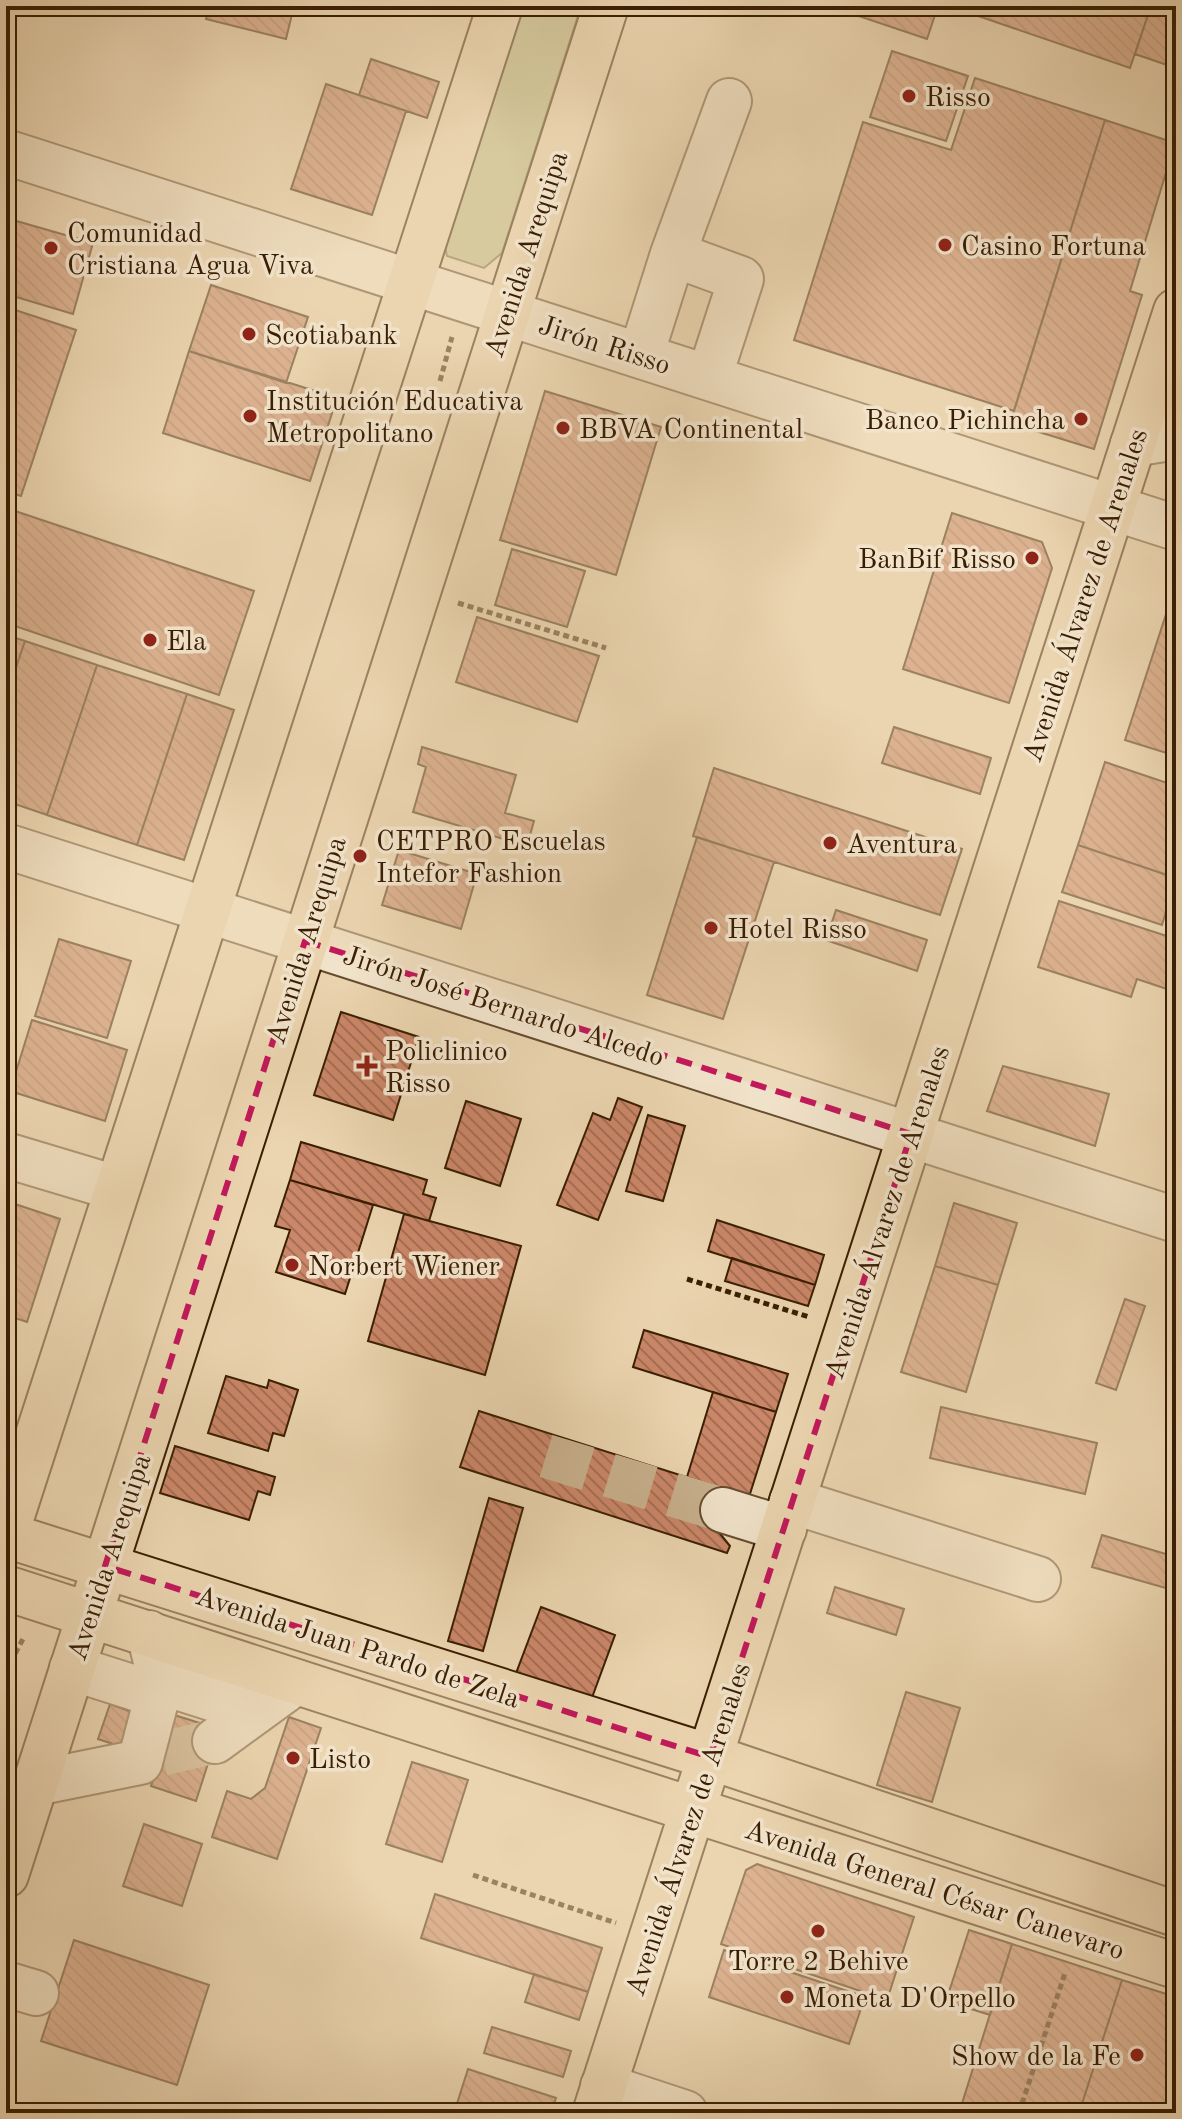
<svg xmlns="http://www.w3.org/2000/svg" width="1182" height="2119" font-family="'Old Standard TT',serif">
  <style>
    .green { fill: #bdbc87; stroke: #7c6d44; stroke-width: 2 }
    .building { fill: url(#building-back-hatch); stroke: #3a1e02; stroke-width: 2 }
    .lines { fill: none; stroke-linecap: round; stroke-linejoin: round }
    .minor-tunnel { stroke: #c8b08d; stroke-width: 44; stroke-dasharray: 44 22; stroke-linecap: butt }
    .minor-casing { stroke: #664c2e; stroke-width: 48 }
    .major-casing { stroke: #3a1e02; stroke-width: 48 }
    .path { stroke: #3a1e02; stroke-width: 5; stroke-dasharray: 6 4; stroke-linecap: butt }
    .minor { stroke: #f2e4cc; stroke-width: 44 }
    .major { stroke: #ebd5b0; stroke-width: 44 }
    .marked { fill: none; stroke: #c2185b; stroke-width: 6; stroke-dasharray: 16 10; stroke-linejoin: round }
    .poi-dot { fill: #8f2418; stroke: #f2e4cc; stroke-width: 3 }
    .labels { text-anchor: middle; stroke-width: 7; stroke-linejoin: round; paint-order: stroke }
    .poi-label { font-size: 28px; fill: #3a1e02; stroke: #f2e4cc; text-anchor: start }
    .street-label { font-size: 28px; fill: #3a1e02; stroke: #f2e4cc }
  </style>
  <defs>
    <pattern id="building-back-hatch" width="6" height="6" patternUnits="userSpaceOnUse" patternTransform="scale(2)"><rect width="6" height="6" fill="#cb8769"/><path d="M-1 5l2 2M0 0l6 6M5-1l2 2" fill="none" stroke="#a66e54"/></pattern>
  </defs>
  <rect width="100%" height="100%" fill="#ebd5b0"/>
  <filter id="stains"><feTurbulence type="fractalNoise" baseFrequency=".0025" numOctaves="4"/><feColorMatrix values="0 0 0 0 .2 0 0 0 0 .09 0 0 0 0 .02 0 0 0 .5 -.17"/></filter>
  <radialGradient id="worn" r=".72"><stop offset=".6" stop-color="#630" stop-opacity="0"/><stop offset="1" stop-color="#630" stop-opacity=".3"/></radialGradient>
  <path class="green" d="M519,6H581L502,253L484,268L447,256L442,234Z"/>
  <path class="building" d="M209,6H294L286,39L206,19Z
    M829,6H938L927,39Z
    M949,6H1151L1130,68Z
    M1151,6H1176V68L1135,54Z
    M892,51L968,76L946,141L870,117Z
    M371,59L439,82L427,118L359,95Z
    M975,78L1105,120L1014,411L794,340L863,122L951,150Z
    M326,84L406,111L372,215L291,189Z
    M1105,120L1175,143L1130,291L1142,295L1094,449L1010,423Z
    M6,218L93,243L73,314L6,294Z
    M211,285L308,317L286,383L189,351Z
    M6,307L76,330L21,496L6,491Z
    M189,351L337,398L310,481L163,433Z
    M545,391L661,427L616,575L500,540Z
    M15,511L254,591L219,695L6,623V538Z
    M952,513L1042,542L1052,568L1009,703L903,669Z
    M512,549L585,571L567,627L495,605Z
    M1171,599L1176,600V756L1125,740Z
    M477,617L599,656L577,722L456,682Z
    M6,635L25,641L6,697Z
    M25,641L97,665L47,815L6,801V697Z
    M97,665L187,694L137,845L47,815Z
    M187,694L234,710L184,860L137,845Z
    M894,727L991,758L980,794L882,763Z
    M422,747L516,775L505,813L534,821L527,846L413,812L426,767L418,764Z
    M1105,762L1176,786V878L1078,845Z
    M714,768L962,849L940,915L693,836Z
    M697,837L774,862L723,1019L647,995Z
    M1078,845L1176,878L1162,925L1062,892Z
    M399,850L477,874L461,929L382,905Z
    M1059,901L1176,939V992L1137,979L1131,997L1038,967Z
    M836,910L927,940L917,971L826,940Z
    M59,939L131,961L107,1038L35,1016Z
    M341,1012L419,1037L393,1120L314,1095Z
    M32,1020L127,1050L105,1121L10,1091Z
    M1003,1066L1109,1094L1095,1146L987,1111Z
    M618,1098L642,1107L598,1220L557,1205L593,1113L610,1120Z
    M466,1101L521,1119L500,1186L445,1168Z
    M648,1115L685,1126L663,1201L626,1191Z
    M301,1142L427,1180L423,1194L436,1198L429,1221L290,1180Z
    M290,1180L373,1205L345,1294L276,1272L290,1230L275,1226Z
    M6,1201L60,1219L27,1322L6,1315Z
    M954,1203L1017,1223L998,1285L935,1266Z
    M404,1214L521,1246L485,1375L368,1341Z
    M717,1220L824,1255L815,1285L708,1251Z
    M732,1258L815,1285L808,1306L725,1281Z
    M935,1266L998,1285L966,1392L901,1372Z
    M1125,1299L1145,1306L1116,1390L1096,1383Z
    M644,1330L788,1374L776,1412L633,1367Z
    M226,1376L267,1388L269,1380L298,1390L284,1436L273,1433L268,1451L208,1433Z
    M713,1392L776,1412L749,1497L687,1477Z
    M941,1407L1097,1443L1085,1494L930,1458Z
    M479,1411L749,1497L717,1530L730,1546L727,1553L460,1467Z
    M175,1446L275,1477L270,1495L258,1491L249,1520L160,1493Z
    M489,1498L523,1508L483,1651L448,1641Z
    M1102,1535L1176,1557V1591L1092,1567Z
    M835,1587L904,1609L896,1635L827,1613Z
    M541,1607L615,1635L590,1703L515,1676Z
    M906,1692L960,1708L932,1802L877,1785Z
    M110,1704L137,1714L125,1748L98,1739Z
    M174,1715L219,1729L196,1801L151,1786Z
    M289,1717L321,1728L277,1859L212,1837L227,1791L251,1799L265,1788Z
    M412,1762L468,1780L442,1862L386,1844Z
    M144,1824L202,1844L182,1906L123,1886Z
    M757,1864L914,1917L887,2000L721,1944L746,1870Z
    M435,1894L602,1948L588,1992L421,1938Z
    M969,1930L1012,1944L990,2015L946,2001Z
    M74,1940L209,1985L177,2085L41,2041Z
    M1012,1944L1122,1980L1079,2113H959Z
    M724,1950L865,1997L849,2044L709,1997Z
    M534,1974L588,1992L579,2020L525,2002Z
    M1122,1980L1176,1997V2113H1079Z
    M492,2027L571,2051L563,2077L484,2053Z
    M468,2069L556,2098L551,2113H454Z"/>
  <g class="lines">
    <path class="minor-tunnel" d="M546,1456L723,1510
      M162,1754L215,1741"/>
    <g class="minor-casing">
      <path id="minor" d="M6,152L1176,528
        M673,254L741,279L709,378
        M641,355L673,254L729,101
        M1133,444L1176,437
        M6,846L1176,1220
        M6,1155L116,1188
        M792,1501L1038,1579
        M723,1510L784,1529
        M72,1668L157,1695
        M161,1682L255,1712
        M215,1741L296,1682
        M36,1783L140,1762L161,1682L149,1633
        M6,1984L36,1993
        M603,2086L685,2113"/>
    </g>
    <g class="major-casing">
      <path id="major" d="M6,1534L500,6
        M6,1535L710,1757L1176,1914
        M6,1588L1176,1966
        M6,1875L606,6
        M595,2113L1176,311"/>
    </g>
    <path class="path" d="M440,381L452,337
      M458,603L606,648
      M687,1279L809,1317
      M6,1671L24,1637
      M473,1875L616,1923
      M1019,2113L1065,1973"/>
    <use href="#minor" class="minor"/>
    <use href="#major" class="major"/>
  </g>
  <path d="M0 0H1182V2119H0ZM305,941L911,1134L710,1757L105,1566Z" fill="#ebd5b0" fill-opacity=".55" fill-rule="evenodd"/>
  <path class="marked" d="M305,941L911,1134L710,1757L105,1566Z"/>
  <g class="poi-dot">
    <circle cx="909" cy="96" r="8"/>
    <circle cx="945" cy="245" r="8"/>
    <circle cx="51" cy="248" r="8"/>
    <circle cx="249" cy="334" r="8"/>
    <circle cx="250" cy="416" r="8"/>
    <circle cx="1081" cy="419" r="8"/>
    <circle cx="563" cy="428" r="8"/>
    <circle cx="1032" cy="558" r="8"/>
    <circle cx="150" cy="640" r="8"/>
    <circle cx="830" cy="843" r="8"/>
    <circle cx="360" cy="856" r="8"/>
    <circle cx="711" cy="928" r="8"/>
    <path d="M363 1054h8v8h8v8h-8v8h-8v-8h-8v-8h8z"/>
    <circle cx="292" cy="1265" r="8"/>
    <circle cx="293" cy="1758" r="8"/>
    <circle cx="818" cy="1931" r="8"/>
    <circle cx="787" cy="1997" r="8"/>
    <circle cx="1137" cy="2055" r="8"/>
  </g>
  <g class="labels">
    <g class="poi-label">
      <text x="925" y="106">Risso</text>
      <text x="67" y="242">Comunidad<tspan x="67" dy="32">Cristiana Agua Viva</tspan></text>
      <text x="961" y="255">Casino Fortuna</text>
      <text x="265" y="344">Scotiabank</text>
      <text x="266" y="410">Institución Educativa<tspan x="266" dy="32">Metropolitano</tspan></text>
      <text x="1065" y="429" text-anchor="end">Banco Pichincha</text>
      <text x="579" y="438">BBVA Continental</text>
      <text x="1016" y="568" text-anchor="end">BanBif Risso</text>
      <text x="166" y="650">Ela</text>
      <text x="376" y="850">CETPRO Escuelas<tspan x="376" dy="32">Intefor Fashion</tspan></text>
      <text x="846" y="853">Aventura</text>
      <text x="727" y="938">Hotel Risso</text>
      <text x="385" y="1060">Policlinico<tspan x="385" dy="32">Risso</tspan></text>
      <text x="308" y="1275">Norbert Wiener</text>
      <text x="309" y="1768">Listo</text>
      <text x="818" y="1970" text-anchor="middle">Torre 2 Behive</text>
      <text x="803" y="2007">Moneta D'Orpello</text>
      <text x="1121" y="2065" text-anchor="end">Show de la Fe</text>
    </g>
    <g class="street-label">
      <text transform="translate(525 254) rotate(-72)" y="10">Avenida Arequipa</text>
      <text transform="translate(605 344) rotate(18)" y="10">Jirón Risso</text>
      <text transform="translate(1084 595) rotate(-72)" y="10">Avenida Álvarez de Arenales</text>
      <text transform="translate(305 940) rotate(-73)" y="10">Avenida Arequipa</text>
      <text transform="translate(504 1005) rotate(18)" y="10">Jirón José Bernardo Alcedo</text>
      <text transform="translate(886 1212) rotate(-72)" y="10">Avenida Álvarez de Arenales</text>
      <text transform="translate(108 1557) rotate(-72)" y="10">Avenida Arequipa</text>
      <text transform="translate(358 1646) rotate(18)" y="10">Avenida Juan Pardo de Zela</text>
      <text transform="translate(687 1829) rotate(-72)" y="10">Avenida Álvarez de Arenales</text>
      <text transform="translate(935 1889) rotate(18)" y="10">Avenida General César Canevaro</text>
    </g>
  </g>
  <rect width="1182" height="2119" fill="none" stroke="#ebd5b0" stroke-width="32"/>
  <rect x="8" y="8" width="1166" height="2103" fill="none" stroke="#3a1e02" stroke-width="4"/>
  <rect x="16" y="16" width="1150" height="2087" fill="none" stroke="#3a1e02" stroke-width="2"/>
  <rect width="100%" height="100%" filter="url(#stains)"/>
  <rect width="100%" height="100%" fill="url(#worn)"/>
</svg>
